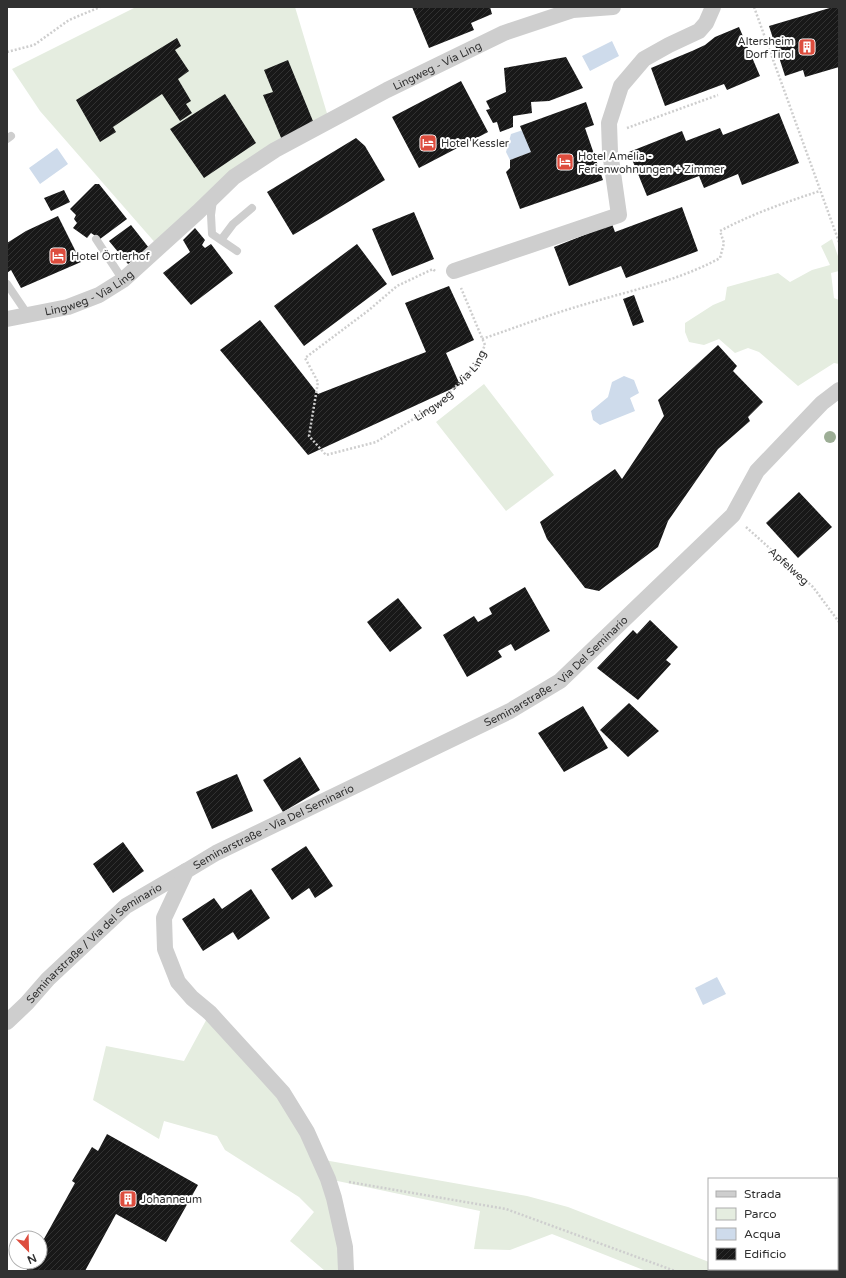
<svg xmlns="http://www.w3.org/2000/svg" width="846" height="1278" font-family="'Varela Round',sans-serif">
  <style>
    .green { fill: #e5ede0 }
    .water { fill: #cedbeb }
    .building { fill: url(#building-hatch) }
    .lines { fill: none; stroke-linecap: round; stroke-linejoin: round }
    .path { stroke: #cecece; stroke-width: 2.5; stroke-dasharray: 2 2; stroke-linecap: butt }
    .service { stroke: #cecece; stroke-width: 8 }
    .minor { stroke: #cecece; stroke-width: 16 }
    .tree { fill: #9dae96 }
    .labels { text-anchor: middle; stroke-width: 4; stroke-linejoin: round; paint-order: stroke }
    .poi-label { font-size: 11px; fill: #313131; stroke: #fff; text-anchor: start }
    .street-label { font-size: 11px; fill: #313131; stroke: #fff }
  </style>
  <defs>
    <pattern id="building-hatch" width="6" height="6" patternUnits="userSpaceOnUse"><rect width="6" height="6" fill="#181818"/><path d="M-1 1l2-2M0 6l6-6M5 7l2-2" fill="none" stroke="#313131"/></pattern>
  </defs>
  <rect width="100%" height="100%" fill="#fff"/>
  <path class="green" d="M136,7H295L329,120L274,149L158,246L40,111L12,69Z
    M832,239L839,259V271L831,273L834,298L839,300V364L834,363L798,386L759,352L748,348L735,353L719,339L704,345L689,342L685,332V323L713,305L725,300L727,287L778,273L790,282L812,270L830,265L821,246Z
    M484,384L554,475L506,511L436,422Z
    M210,1013L283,1093L324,1160L527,1196L568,1207L709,1262V1269H726L731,1271H646L552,1234L510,1250L474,1249L480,1211L328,1179L346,1271H325L290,1241L314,1212L299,1197L225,1150L217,1136L164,1121L159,1139L93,1100L106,1046L184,1061Z"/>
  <path class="water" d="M612,41L619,56L590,71L582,56Z
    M523,130L531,152L510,160L506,152L511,134Z
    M57,148L68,164L40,184L29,168Z
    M624,376L634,380L639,393L630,398L635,411L600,425L593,420L591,411L608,397L612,382Z
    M717,977L726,994L703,1005L695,988Z"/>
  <path class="building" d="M412,7H490L492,14L471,23L474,30L429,48Z
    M833,7H839V67L805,77L803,70L785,76L769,26Z
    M739,27L760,76L727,90L724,84L665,106L651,68L692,51L705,45L715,37Z
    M177,38L181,46L175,50L189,71L178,79L191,101L186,104L192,113L180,121L162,94L113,127L116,132L100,142L76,100Z
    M566,57L583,88L549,101L531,102L532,113L513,116V127L500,132L497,122L493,123L486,110L490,109L486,101L506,92L504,68Z
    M288,60L315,126L282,140L263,95L273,92L264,70Z
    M461,81L488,132L419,168L392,117Z
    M225,94L256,143L204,178L170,129Z
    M586,102L594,125L585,128L603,180L520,209L506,172L510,168V160L531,152L520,126Z
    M779,113L799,163L742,185L738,174L704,188L699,176L647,196L629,152L682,131L686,141L720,128L723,135Z
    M356,138L365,146L385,180L293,235L267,192Z
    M95,184H99L127,219L100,239L91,233L87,238L73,228L77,223L74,219L76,215L70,209Z
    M64,190L70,202L51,211L44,198Z
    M682,207L698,251L626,278L621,266L569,286L554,247L612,224L615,232Z
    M414,212L434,259L392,276L372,229Z
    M58,216L81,262L21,288L11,270L7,273V243L26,231Z
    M131,225L149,248L128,264L109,241Z
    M195,228L205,240L202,245L205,248L211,244L233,273L191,305L163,273L190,252L183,240Z
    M357,244L387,284L304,346L274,306Z
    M449,286L474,340L446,353L460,385L308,455L220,350L260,320L318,394L426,352L405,303Z
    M634,295L644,322L633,326L623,299Z
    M718,345L737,366L733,371L763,402L748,417L750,421L718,449L668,521L658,547L599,591L585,588L547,539L540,522L615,469L622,479L664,416L658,400Z
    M799,492L832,527L798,558L766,523Z
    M525,587L550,631L515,651L511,644L498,651L502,657L467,677L443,635L474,616L478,622L492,614L489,608Z
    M398,598L422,628L390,652L367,622Z
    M650,620L678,647L666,660L671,664L638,700L597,668L633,630L637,634Z
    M629,703L659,731L628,757L600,730Z
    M583,706L608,748L564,772L538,733Z
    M300,757L320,790L283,812L263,780Z
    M237,774L253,811L212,829L196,792Z
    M123,842L144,871L113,893L93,864Z
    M306,846L333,886L315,898L309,888L292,900L271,869Z
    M251,889L270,918L238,940L233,932L203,951L182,919L214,898L222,909Z
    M107,1134L198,1185L166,1242L116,1214L85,1271H26L31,1262H40V1246L75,1183L72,1181L92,1147L98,1151Z"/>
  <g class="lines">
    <g class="path">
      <path d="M754,7L839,242"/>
      <path d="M7,52L34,45L69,20L100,7"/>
      <path d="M627,128L718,95"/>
      <path id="s1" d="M435,271L433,269L397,286L369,310L305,358L318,382L309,436L326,455L376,442L441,402L476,365L485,345L461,288"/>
      <path d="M482,339C517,327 551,314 586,304C632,290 678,281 720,258L724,243L720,231C752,214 786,202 820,191"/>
      <path d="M746,527L813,587L839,622"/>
      <path d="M349,1182L506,1209L675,1271"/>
    </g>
    <path class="service" d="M7,139L11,136
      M213,200L211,215L212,234L237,251
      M96,239L123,280
      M221,240L233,224L252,208
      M7,284L28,315"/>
    <g class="minor">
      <path d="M454,271L619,215L610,152L609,123L621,86L644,59L669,45L699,31L706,23L713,7"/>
      <path id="s2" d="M7,319L68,307L99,295L123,280L198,212L234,177L275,150L387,90L504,33L573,10L613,7"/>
      <path id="s3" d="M7,1022L27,1003L48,979L126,906L186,871"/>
      <path id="s4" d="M346,1271L345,1247L334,1198L328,1179L307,1132L283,1093L210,1013L192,998L178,982L165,949L164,918L186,871L216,853L510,711L560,681L733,515L757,471L822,403L839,390"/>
    </g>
  </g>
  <circle class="tree" cx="830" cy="437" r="6"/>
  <defs>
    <g id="building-square" transform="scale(0.9)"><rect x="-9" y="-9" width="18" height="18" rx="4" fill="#dd4d3e" stroke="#fff"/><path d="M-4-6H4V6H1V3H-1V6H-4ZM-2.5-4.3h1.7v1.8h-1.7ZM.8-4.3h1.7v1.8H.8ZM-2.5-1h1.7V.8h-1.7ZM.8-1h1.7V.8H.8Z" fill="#fff"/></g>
    <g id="hotel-square" transform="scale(0.9)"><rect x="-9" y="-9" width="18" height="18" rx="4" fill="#dd4d3e" stroke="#fff"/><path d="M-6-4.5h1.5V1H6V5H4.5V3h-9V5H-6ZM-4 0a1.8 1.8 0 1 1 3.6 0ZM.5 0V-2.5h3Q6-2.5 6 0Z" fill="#fff"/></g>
  </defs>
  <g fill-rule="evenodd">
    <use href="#building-square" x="807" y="47"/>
    <use href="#hotel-square" x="428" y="143"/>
    <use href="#hotel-square" x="565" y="162"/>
    <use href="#hotel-square" x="58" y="256"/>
    <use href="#building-square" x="128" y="1199"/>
  </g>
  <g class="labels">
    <g class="poi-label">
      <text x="794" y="45" text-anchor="end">Altersheim<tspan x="794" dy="13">Dorf Tirol</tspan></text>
      <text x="441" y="147">Hotel Kessler</text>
      <text x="578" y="160">Hotel Amelia -<tspan x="578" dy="13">Ferienwohnungen + Zimmer</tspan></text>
      <text x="71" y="260">Hotel Örtlerhof</text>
      <text x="141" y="1203">Johanneum</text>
    </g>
    <g class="street-label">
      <text dy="4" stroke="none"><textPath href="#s2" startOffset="507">Lingweg - Via Ling</textPath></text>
      <text dy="4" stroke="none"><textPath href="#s2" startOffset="87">Lingweg - Via Ling</textPath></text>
      <text dy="4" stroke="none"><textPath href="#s1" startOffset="413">Lingweg - Via Ling</textPath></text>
      <text transform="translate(789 566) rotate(42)" y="4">Apfelweg</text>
      <text dy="4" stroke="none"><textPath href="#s4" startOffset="885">Seminarstraße - Via Del Seminario</textPath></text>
      <text dy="4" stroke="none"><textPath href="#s4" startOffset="561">Seminarstraße - Via Del Seminario</textPath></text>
      <text dy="4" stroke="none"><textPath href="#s3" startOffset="118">Seminarstraße / Via del Seminario</textPath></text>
    </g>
  </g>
  <rect width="846" height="1278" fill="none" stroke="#313131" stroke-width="16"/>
  <rect x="708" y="1178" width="130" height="92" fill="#ffffff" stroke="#adadad"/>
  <rect x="716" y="1191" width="20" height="6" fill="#cecece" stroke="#adadad"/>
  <text x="744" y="1198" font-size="12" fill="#313131">Strada</text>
  <rect x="716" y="1208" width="20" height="12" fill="#e5ede0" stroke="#adadad"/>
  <text x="744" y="1218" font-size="12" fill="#313131">Parco</text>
  <rect x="716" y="1228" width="20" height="12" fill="#cedbeb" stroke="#adadad"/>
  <text x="744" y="1238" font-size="12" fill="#313131">Acqua</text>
  <rect x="716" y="1248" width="20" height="12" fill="url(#building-hatch)" stroke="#adadad"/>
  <text x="744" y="1258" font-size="12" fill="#313131">Edificio</text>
  <g transform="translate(28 1250) rotate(157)"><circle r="19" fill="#ffffff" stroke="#adadad"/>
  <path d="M0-3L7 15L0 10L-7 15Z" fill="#dd4d3e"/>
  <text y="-6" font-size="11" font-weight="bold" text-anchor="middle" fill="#313131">N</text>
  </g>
</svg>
